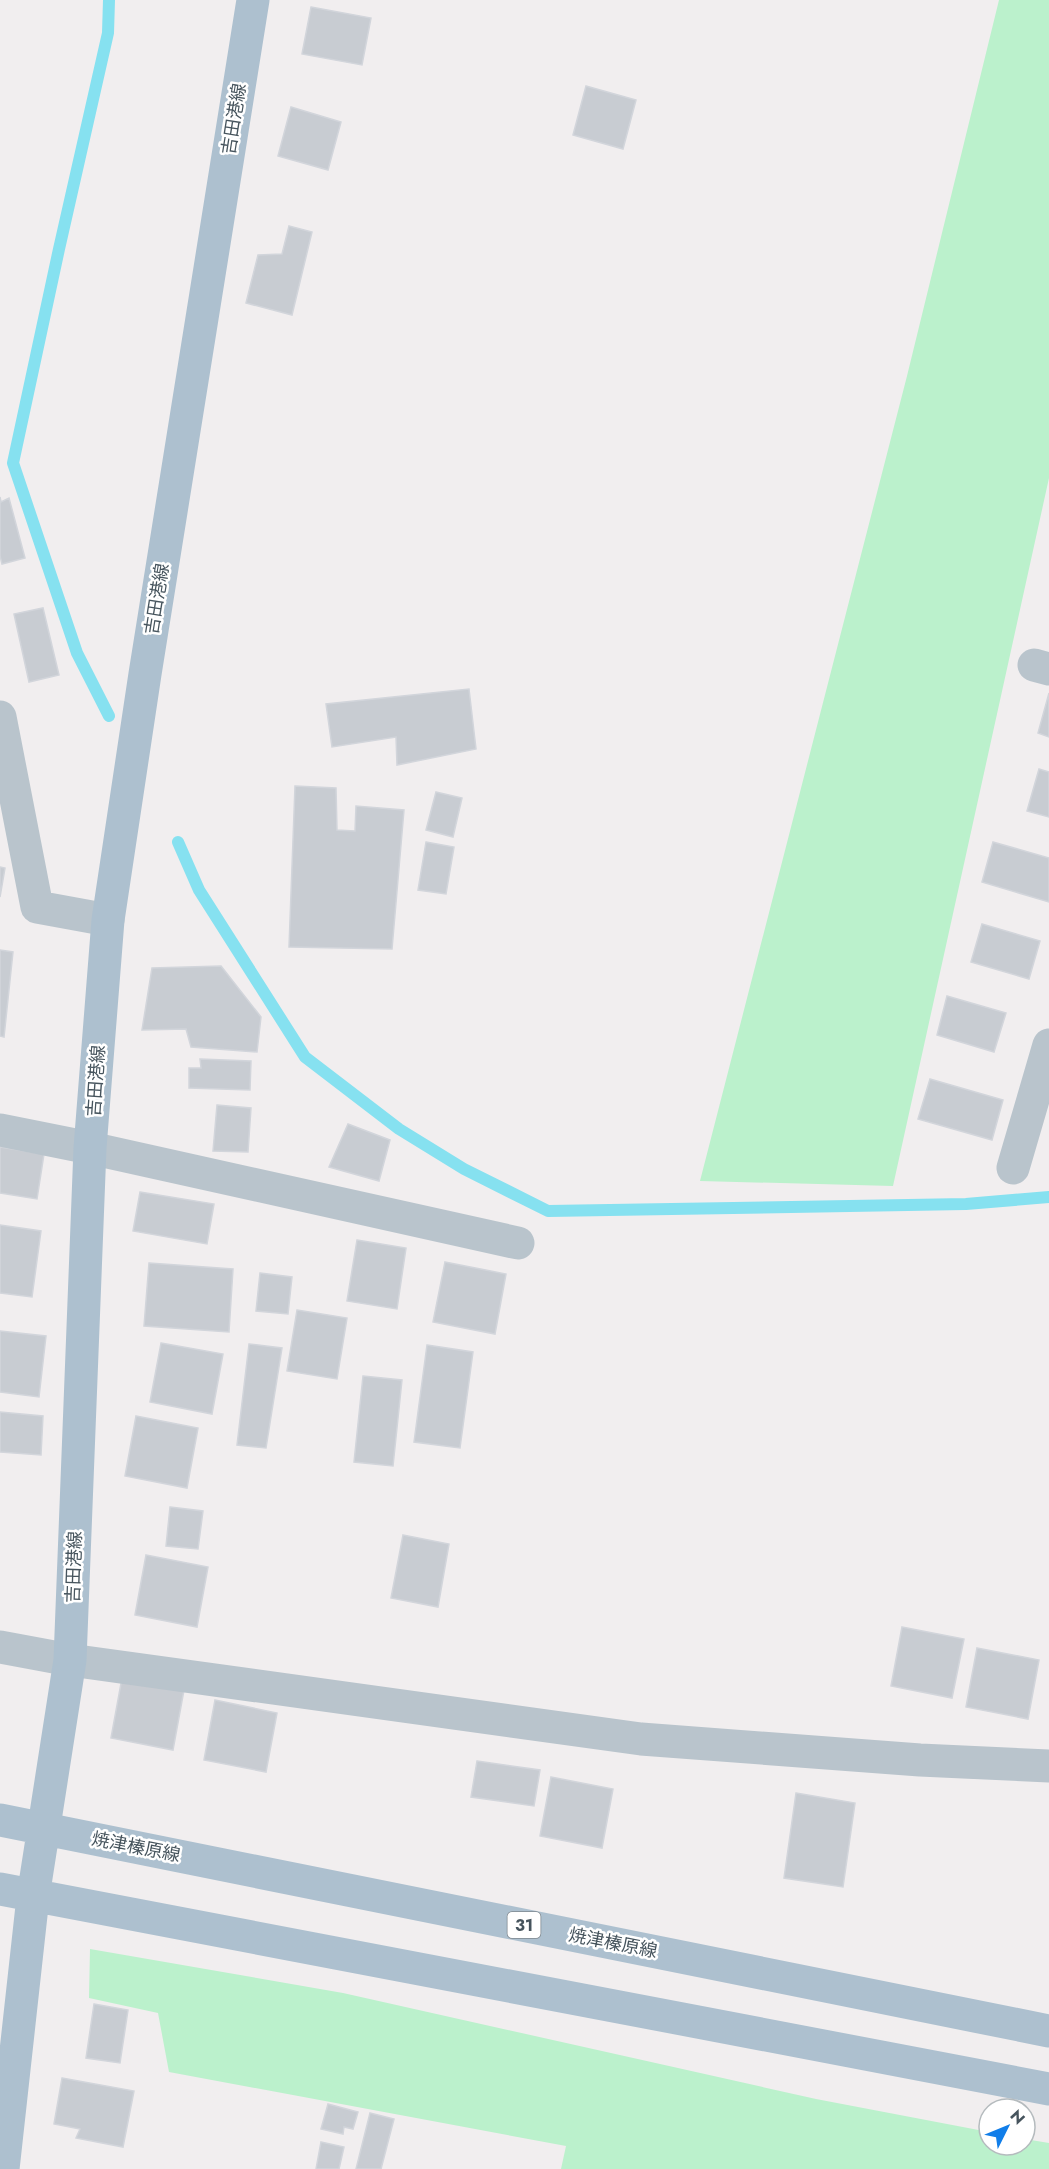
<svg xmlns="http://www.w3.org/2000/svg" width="1049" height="2169" font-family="Jost,'Noto Sans JP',sans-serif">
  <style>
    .green { fill: #bbf1cc }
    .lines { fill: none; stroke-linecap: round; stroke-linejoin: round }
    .stream { stroke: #86e1f0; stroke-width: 12 }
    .building { fill: #c8ccd2; stroke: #d2d5db; stroke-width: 1.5 }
    .minor { stroke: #b9c4cc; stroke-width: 33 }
    .major { stroke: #adc0cf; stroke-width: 33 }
    .labels { text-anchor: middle; stroke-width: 5; stroke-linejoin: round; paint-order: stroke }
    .shield { fill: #fff; stroke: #7e878e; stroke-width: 1.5 }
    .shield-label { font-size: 16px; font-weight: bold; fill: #46545d }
    .street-label { font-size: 18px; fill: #46545d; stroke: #fff }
  </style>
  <rect width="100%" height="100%" fill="#f1eeef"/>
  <path class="green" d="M999,0H1049V478L893,1186L700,1181L907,376Z
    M90,1949L343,1993L816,2099L989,2132V2145H1025V2139L1049,2143V2169H561L566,2146L169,2072L158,2013L89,1998Z"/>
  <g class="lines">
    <path class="stream" d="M109,716L77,653L13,463L59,249L108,33L109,0
      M178,842L199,890L305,1057L399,1129L464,1169L548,1211L966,1204L1049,1197"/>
  </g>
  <path class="building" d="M311,7L371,18L362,65L302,54Z
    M586,86L636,100L623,149L573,135Z
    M291,107L341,122L328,170L278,156Z
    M289,226L312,232L292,315L246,303L258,255L282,254Z
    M0,497L1,502L9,498L25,558L2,564L0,556Z
    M43,608L59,675L29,682L14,614Z
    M469,689L476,749L397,765L396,737L332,747L326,704Z
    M1049,693V737L1038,733Z
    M1039,769L1049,772V817L1027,811Z
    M295,786L336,788L337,830L355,831L356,806L404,810L392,949L289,947Z
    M436,792L462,798L453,837L426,830Z
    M426,842L454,847L446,894L418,890Z
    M993,842L1049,858V902L982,882Z
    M0,867L5,868L0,897Z
    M982,924L1040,941L1029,979L971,962Z
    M0,950L13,952L4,1037L0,1036Z
    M221,966L261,1017L257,1052L191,1047L186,1029L142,1030L152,968Z
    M947,996L1006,1013L994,1052L937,1035Z
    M200,1059L251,1061L250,1090L189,1088V1068H201Z
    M930,1079L1003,1100L992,1140L918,1119Z
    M217,1105L251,1108L248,1152L213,1151Z
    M348,1124L390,1140L379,1181L329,1167Z
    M0,1147L44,1154L37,1199L0,1193Z
    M140,1192L214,1204L207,1244L133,1231Z
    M0,1225L41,1231L32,1297L0,1293Z
    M357,1240L406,1248L397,1309L347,1301Z
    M445,1262L506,1274L495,1334L433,1322Z
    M149,1263L233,1269L229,1332L144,1326Z
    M260,1273L292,1277L288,1314L256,1311Z
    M297,1310L347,1318L337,1379L287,1371Z
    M0,1331L46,1336L39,1397L0,1392Z
    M161,1343L223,1354L212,1414L150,1402Z
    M249,1344L282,1348L266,1448L237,1445Z
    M427,1345L473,1352L460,1448L414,1442Z
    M363,1376L402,1380L393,1466L354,1462Z
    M0,1412L43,1416L41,1455L0,1452Z
    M136,1416L198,1428L187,1488L125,1476Z
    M170,1507L203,1511L198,1549L166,1546Z
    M403,1535L449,1544L438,1607L391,1598Z
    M146,1555L208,1567L197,1627L135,1615Z
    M902,1627L964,1639L952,1698L891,1686Z
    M977,1648L1039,1660L1028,1719L966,1707Z
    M122,1678L184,1690L173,1750L111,1738Z
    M215,1700L277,1713L266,1772L204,1760Z
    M477,1761L540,1770L534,1806L471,1797Z
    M551,1777L613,1789L602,1848L540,1836Z
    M796,1793L855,1803L843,1887L784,1878Z
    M94,2004L128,2010L120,2063L86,2058Z
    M62,2078L134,2091L123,2147L76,2138L80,2129L54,2124Z
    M328,2104L358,2112L353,2129L344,2127L343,2134L321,2129Z
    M370,2113L394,2119L381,2169H356Z
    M321,2142L344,2147L339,2169H316Z"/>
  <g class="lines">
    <path class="minor" d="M1034,665L1049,669
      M0,717L37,907L108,920
      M0,1130L90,1148L518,1243
      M1013,1168L1049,1045
      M0,1647L70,1660L641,1739L920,1760L1049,1766"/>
    <path class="major" d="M0,1820L1049,2031
      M0,1889L1049,2089
      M3,2169L33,1897L70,1660L90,1148L108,920L145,674L253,0"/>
  </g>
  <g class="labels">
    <rect class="shield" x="507.5" y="1912" width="33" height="26" rx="4.5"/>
    <g class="shield-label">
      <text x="524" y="1931">31</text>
    </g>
    <g class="street-label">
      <text transform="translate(234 119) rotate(-81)" y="6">吉田港線</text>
      <text transform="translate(157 599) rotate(-81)" y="6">吉田港線</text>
      <text transform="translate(96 1081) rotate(-86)" y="6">吉田港線</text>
      <text transform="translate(74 1567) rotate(-88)" y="6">吉田港線</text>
      <text transform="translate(136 1847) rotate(11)" y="6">焼津榛原線</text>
      <text transform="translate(613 1943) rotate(11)" y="6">焼津榛原線</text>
    </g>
  </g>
  <g transform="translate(1007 2127) rotate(47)"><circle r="28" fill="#ffffff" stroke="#b5bbbe" stroke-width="1.5"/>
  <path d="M0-4.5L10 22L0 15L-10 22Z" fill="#117ee9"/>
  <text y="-9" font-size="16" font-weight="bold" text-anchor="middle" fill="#46545d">N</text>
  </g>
</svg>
